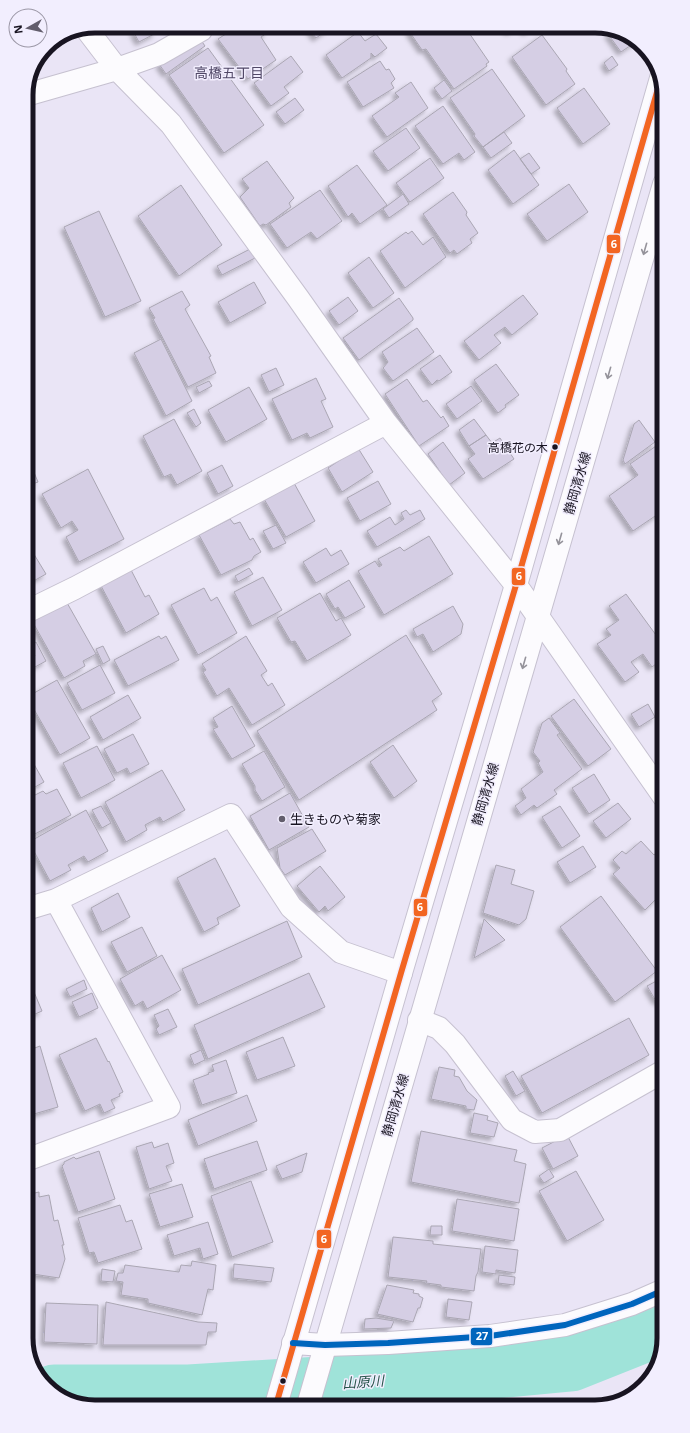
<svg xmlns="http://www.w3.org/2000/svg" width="690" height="1433" font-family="'Open Sans','Noto Sans JP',sans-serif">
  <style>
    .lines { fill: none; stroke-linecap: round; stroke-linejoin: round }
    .river { stroke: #9fe3d9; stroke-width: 57 }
    .building { fill: #d5cee4; stroke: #aaa6b3; filter: url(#shadow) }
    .minor-casing { stroke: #c6c1d0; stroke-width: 24 }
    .major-casing { stroke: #c6c1d0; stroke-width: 24 }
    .minor { stroke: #fcfbfe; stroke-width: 22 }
    .major { stroke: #fcfbfe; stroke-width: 22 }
    .bus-1-casing { stroke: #f2eefe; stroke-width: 9 }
    .bus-2-casing { stroke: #f2eefe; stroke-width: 9 }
    .bus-1 { stroke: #f26522; stroke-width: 6 }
    .bus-2 { stroke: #0065bd; stroke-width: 6 }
    .oneway { stroke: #95939b }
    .bus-dot { fill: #181421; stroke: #f2eefe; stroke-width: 1.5 }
    .poi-dot { fill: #625d6c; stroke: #f2eefe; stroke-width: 1.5 }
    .labels { text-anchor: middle; stroke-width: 3; stroke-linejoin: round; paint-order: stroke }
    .bus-label { font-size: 12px; fill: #181421; stroke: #f2eefe; text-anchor: end }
    .street-label { font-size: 13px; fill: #181421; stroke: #f2eefe }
    .poi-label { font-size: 13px; fill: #181421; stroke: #f2eefe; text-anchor: start }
    .neighbourhood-label { font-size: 14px; fill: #514867; stroke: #f2eefe }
    .water-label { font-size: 14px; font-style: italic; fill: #27534a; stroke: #f2eefe }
    .rim { fill: none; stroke: #181421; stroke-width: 5 }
    .line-badge { stroke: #f2eefe; stroke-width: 1.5 }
    .badge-label { font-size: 11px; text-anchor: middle; font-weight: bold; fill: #fff }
  </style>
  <defs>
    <filter id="shadow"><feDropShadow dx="-3.5" dy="3.5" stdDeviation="2" flood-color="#0004"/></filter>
  </defs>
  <rect width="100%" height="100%" fill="#eae5f6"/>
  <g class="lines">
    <path class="river" d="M54,1393H189L369,1382L571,1363L664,1326"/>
  </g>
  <path class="building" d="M465,27L489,62L486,64L487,66L454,89L426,49L422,50L409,31L413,28Z
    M506,27H517L509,32Z
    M522,27H534L526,32Z
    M265,29L267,33L261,37L276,60L248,79L218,39L232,30Z
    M309,29H329L316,38Z
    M154,30L156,33L139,42L133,31Z
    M612,31L637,40V41L621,52L608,34Z
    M358,32L365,41L376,34L387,48L375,57L371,53V58L342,78L326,55Z
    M542,35L567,69L566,71L575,84L546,105L512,57Z
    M198,36L205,46L166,74L159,64Z
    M208,48L264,125L224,153L169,75Z
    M291,56L303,72L284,87L289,93L271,106L254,83Z
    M612,56L618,65L609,71L604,63Z
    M380,61L386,70L389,69L395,79L391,83L394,88L363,107L347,82Z
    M492,69L525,116L483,147L474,136L475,134L450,98Z
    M444,80L452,91L442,99L434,88Z
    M411,82L428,108L387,137L372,116L399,97L395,93Z
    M584,88L610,124L583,144L557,108Z
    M295,98L304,110L285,124L276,112Z
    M443,106L475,152L464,160L459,153L443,164L415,126Z
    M406,128L420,148L388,171L373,151Z
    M504,132L512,143L491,158L483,147Z
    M514,150L539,185L513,204L488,170Z
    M529,153L540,168L531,174L520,159Z
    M430,158L444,178L410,202L396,183Z
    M267,161L294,198L289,203L291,207L266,225L263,224L260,226L240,197L249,188L242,179Z
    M357,165L387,205L360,224L352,213L348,217L328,186Z
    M569,184L588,212L547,241L527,214Z
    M181,185L222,245L179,276L138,216Z
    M320,190L342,221L317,239L311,232L287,248L270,224Z
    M453,192L467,212L466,215L478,233L470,239L472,243L457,254L454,250L450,253L423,214Z
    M403,194L409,204L389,218L383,209Z
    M99,211L141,301L105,317L64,227Z
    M412,231L423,245L433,237L446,257L405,288L380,251L406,232L408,234Z
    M252,248L257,257L222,275L217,266Z
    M369,257L394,293L373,308L348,273Z
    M254,282L266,303L230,323L218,302Z
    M182,291L190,305L185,309L211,356L209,357L216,373L188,387L153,319L155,318L149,308Z
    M523,295L538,314L512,335L505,327L494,335L501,343L479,360L464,341Z
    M348,297L358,311L339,325L329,311Z
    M399,298L413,318V320L359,360L343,338Z
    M417,328L434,352L393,381L383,368L388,362L382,352Z
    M161,339L192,401L166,416L134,353Z
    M440,355L452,372L439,381L437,380L432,385L420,369Z
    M496,364L519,395L505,405L506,407L498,413L474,380Z
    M276,368L284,385L269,392L261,375Z
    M316,378L326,399L321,401L333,427L310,438L307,433L292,440L272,399Z
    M407,379L423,402L427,400L441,418L443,416L449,426L419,446L385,394Z
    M209,381L212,386L199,393L196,387Z
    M471,386L482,401L457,419L446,404Z
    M249,387L267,419L226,442L208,410Z
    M194,409L201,423L196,427L187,413Z
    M174,419L202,471L177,485L171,474L164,477L143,436Z
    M474,419L486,435L469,446L459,430Z
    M639,420L655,442L625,464L623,460L634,424Z
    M486,435L492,443L500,438L514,459L483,479L468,459L475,454L469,446Z
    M443,442L465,473L449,485L428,454Z
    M659,444L664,451V510L633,531L609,496L638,475L630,464Z
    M358,448L373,472L342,492L328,468Z
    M222,465L233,486L218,494L207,473Z
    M88,469L124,539L79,562L66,537L78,530L72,521L61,528L42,494Z
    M33,470L38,482L30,485L26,477V473Z
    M378,481L391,504L360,521L347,498Z
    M294,483L315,521L286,537L264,499Z
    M406,510L410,515L420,510L425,519L377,547L367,531L390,517L395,525L404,519L401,513Z
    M230,519L234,524L240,522L250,540L253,538L261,552L254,556L252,560L221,575L199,535Z
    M276,525L286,543L273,549L263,531Z
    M429,536L453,574L384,615L358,571L375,561L379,567L382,565L378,559L400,547L404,551Z
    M326,548L331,556L341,550L349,564L316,583L303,562Z
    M32,551L46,574L30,583L26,575V554Z
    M130,568L145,597L149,595L159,614L126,633L100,584Z
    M249,568L253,574L238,582L235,576Z
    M263,577L282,610L252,626L234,592Z
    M349,580L365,607L345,618L338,607L335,609L326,594Z
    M204,588L211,601L217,597L237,633L198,655L171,605Z
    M320,593L336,621L341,618L351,635L307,661L295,641L291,642L277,618Z
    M626,594L664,646V658L652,667L643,654L631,662L639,672L625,682L597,644L611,635L606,629L619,620L609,606Z
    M66,601L96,654L83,661L85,666L64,678L31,619Z
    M453,606L463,624L461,634L433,652L423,634L417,637L413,629Z
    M406,635L442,694L432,701L437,710L299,800L257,731Z
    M159,636L161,639L166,636L179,660L128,686L114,660Z
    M246,636L267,671L261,675L268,686L272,683L285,705L252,725L229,688L217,696L203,672L206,670L202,664Z
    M36,642L46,661L35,667L30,658L35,656L30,645Z
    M103,646L110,660L103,664L96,649Z
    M100,665L115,693L82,710L67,683Z
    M57,680L90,738L60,755L27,697Z
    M128,695L141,718L103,740L90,717Z
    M574,699L611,749L588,766L551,716Z
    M648,704L655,717L639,727L631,714Z
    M232,706L255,746L232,759L213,729L218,727L213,718Z
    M549,718L560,733L557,735L582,769L554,790L557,794L537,808L534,805L521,815L515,806L526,798L521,789L543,772L538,763L540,761L533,752L542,723Z
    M133,734L149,764L130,774L127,768L117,773L104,749Z
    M393,745L417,781L394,798L370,762Z
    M97,746L115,780L81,798L63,763Z
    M26,750L44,782L26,792Z
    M264,751L285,787L262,801L255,790V786L242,764Z
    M162,770L185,810L163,822L160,817L145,825L147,830L126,842L105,802Z
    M594,774L610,800L589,814L572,788Z
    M57,789L71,815L31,836L26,826V804L33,801L31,797L43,791L46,794Z
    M290,793L309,827L269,850L250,816Z
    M618,803L631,819L606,838L593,821Z
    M101,806L111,823L102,828L92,810Z
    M560,806L580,836L562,848L542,817Z
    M86,810L108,851L88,862L84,856L68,865L71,870L50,881L29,842Z
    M312,829L326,851L285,875L280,868L277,848Z
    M641,841L654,855L658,852L664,858V891L645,910L613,874L620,868L613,860L622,851L626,854Z
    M583,846L596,867L570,883L557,862Z
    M215,858L240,906L217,918L219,924L204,932L177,878Z
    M26,860L33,878L30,879L32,884L26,886Z
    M496,865L515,870L511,884L534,891L526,919L519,925L483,913Z
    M320,866L345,897L328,911L325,906L319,912L297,886Z
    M118,893L130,917L102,932L91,908Z
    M601,896L657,971L615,1002L560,927Z
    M484,919L505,940L474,958Z
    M287,921L302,957L198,1005L182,969Z
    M142,927L157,956L127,972L111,942Z
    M162,955L181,990L147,1009L143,1001L135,1006L120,979Z
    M26,973L42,1011L26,1018Z
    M309,973L325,1007L208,1059L194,1025Z
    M664,977V1009L659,1000L656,1001L647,986Z
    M84,980L87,989L70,997L66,989Z
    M92,993L98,1008L79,1017L72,1002Z
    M168,1009L177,1027L159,1035L156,1029L159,1026L154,1015Z
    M629,1018L649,1055L542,1113L521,1076Z
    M26,1035H28L32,1049L40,1046L58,1107L34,1114L30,1101L26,1102Z
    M283,1037L295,1066L257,1080L246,1052Z
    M96,1038L108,1062L109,1061L123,1092L119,1094L120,1096L111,1100L115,1108L104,1113L100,1104L85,1111L59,1055Z
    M201,1050L205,1060L194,1065L190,1055Z
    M226,1060L237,1093L202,1105L193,1080L209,1074L208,1073L214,1071L212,1065Z
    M439,1067L455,1070L454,1076L459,1077L467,1091L477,1100L474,1110L466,1109V1106L431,1099Z
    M513,1071L525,1091L516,1096L505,1076Z
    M247,1095L257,1121L198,1146L188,1120Z
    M474,1113L488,1116L487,1120L498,1123L494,1137L470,1133Z
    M421,1131L517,1150L514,1161L526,1164L519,1203L411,1182Z
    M567,1135L578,1156L553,1169L542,1148Z
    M257,1141L267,1170L214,1189L204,1159Z
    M152,1142L154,1148L168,1143L174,1163L166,1166L172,1181L149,1189L136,1147Z
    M99,1151L115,1199L78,1212L62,1166L64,1164V1162L74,1157L76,1159Z
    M307,1153L302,1172L282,1179L276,1166Z
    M549,1169L554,1177L544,1183L539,1176Z
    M576,1171L604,1220L567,1241L539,1191Z
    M251,1181L273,1242L232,1257L211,1196Z
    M182,1184L193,1217L160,1227L149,1194Z
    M39,1192V1197L49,1195L54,1221L58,1220L64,1245H62L65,1259L59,1278L26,1273V1195Z
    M457,1199L519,1209L514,1241L452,1231Z
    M120,1205L126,1222L132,1220L142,1249L98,1263L94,1252L89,1253L78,1218Z
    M208,1222L218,1254L203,1259L200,1248L174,1256L167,1235Z
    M431,1226H442V1235H430Z
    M393,1237L433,1241V1244L481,1249L478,1272L476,1276L474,1291L441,1287V1285L426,1283L427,1281L388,1277Z
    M485,1246L518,1250L515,1273L496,1270V1274L482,1272Z
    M192,1261L216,1265L213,1290L208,1289L202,1315L148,1303V1299L121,1295L123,1282L116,1281L118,1273H123L125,1265L179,1272L181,1265L191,1266Z
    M234,1264L274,1268L271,1282L233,1278Z
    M102,1269L115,1271L113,1282L101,1281Z
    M499,1275L515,1277L514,1285L498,1283Z
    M387,1285L414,1290L413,1293L419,1294V1296L423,1298L420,1308H418L413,1322L377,1314Z
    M448,1299L472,1302L469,1320L446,1317Z
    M106,1302L198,1322L217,1323L216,1332H208L206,1345H103Z
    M46,1303L98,1305L97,1344L44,1342Z
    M376,1318L394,1321L391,1328L364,1329L365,1319Z"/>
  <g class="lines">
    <g class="minor-casing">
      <path id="minor" d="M26,95L117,69L159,54L201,30
        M386,423L516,585L664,797
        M26,612L75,588L386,423L298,298L171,124L117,69L88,31
        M26,909L56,900L231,815L291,907L341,952L401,973
        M419,1020L439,1028L455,1044L512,1120L535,1132L560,1130L664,1071
        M26,1160L169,1107L56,900
        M293,1343L325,1345L388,1343L490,1336L565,1325L632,1304L664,1290"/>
    </g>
    <g class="major-casing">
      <path id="major" d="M276,1405L401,973L516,585L661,78
        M308,1405L664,184"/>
    </g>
    <use href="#minor" class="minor"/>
    <use href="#major" class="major"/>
    <g class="bus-1-casing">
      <path id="bus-1" d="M276,1405L401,973L516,585L661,78"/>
    </g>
    <g class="bus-2-casing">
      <path id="bus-2" d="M293,1343L325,1345L388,1343L490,1336L565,1325L632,1304L664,1290"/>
    </g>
    <use href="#bus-1" class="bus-1"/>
    <use href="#bus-2" class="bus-2"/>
  </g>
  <defs><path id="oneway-shaft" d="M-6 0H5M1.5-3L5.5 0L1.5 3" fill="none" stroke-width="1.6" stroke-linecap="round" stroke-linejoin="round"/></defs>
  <g class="oneway">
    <use href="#oneway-shaft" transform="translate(645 249) rotate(106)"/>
    <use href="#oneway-shaft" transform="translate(609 373) rotate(106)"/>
    <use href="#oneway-shaft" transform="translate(560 539) rotate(106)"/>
    <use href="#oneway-shaft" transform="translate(524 663) rotate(106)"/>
  </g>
  <g class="bus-dot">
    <circle cx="555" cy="447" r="3.5"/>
    <circle cx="283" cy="1381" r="3.5"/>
  </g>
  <circle class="poi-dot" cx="282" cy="819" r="4"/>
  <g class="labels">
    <g class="bus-label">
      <text x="548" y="452">高橋花の木</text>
    </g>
    <g class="street-label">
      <text transform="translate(577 483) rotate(-74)" y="5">静岡清水線</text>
      <text transform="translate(485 794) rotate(-74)" y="5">静岡清水線</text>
      <text transform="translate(395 1105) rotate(-74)" y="5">静岡清水線</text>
    </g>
    <g class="poi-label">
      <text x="290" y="824">生きものや菊家</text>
    </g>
    <g class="neighbourhood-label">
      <text x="229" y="78">高橋五丁目</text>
    </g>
    <g class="water-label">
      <text transform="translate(363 1382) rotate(-4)" y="5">山原川</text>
    </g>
  </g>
  <path d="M0 0H690V1433H0ZM95 33H595A62 62 0 0 1 657 95V1338A62 62 0 0 1 595 1400H95A62 62 0 0 1 33 1338V95A62 62 0 0 1 95 33Z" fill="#f2eefe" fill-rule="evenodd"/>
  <path class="rim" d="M95 33H595A62 62 0 0 1 657 95V1338A62 62 0 0 1 595 1400H95A62 62 0 0 1 33 1338V95A62 62 0 0 1 95 33Z"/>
  <g class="line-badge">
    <rect x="606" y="234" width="15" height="20" rx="4" fill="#f26522"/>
    <rect x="511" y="567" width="15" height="19" rx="4" fill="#f26522"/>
    <rect x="413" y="898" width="15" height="19" rx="4" fill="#f26522"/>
    <rect x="316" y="1229" width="16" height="20" rx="4" fill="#f26522"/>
    <rect x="470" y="1327" width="23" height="19" rx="4" fill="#0065bd"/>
  </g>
  <g class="badge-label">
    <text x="614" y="248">6</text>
    <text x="519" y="580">6</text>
    <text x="420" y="911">6</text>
    <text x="324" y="1243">6</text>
    <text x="482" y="1340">27</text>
  </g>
  <g transform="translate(28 28) rotate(262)"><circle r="19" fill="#f2eefe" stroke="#9b97a6"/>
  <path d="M0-3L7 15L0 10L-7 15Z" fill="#625d6c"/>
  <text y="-6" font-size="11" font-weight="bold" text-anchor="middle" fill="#181421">N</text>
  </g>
</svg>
